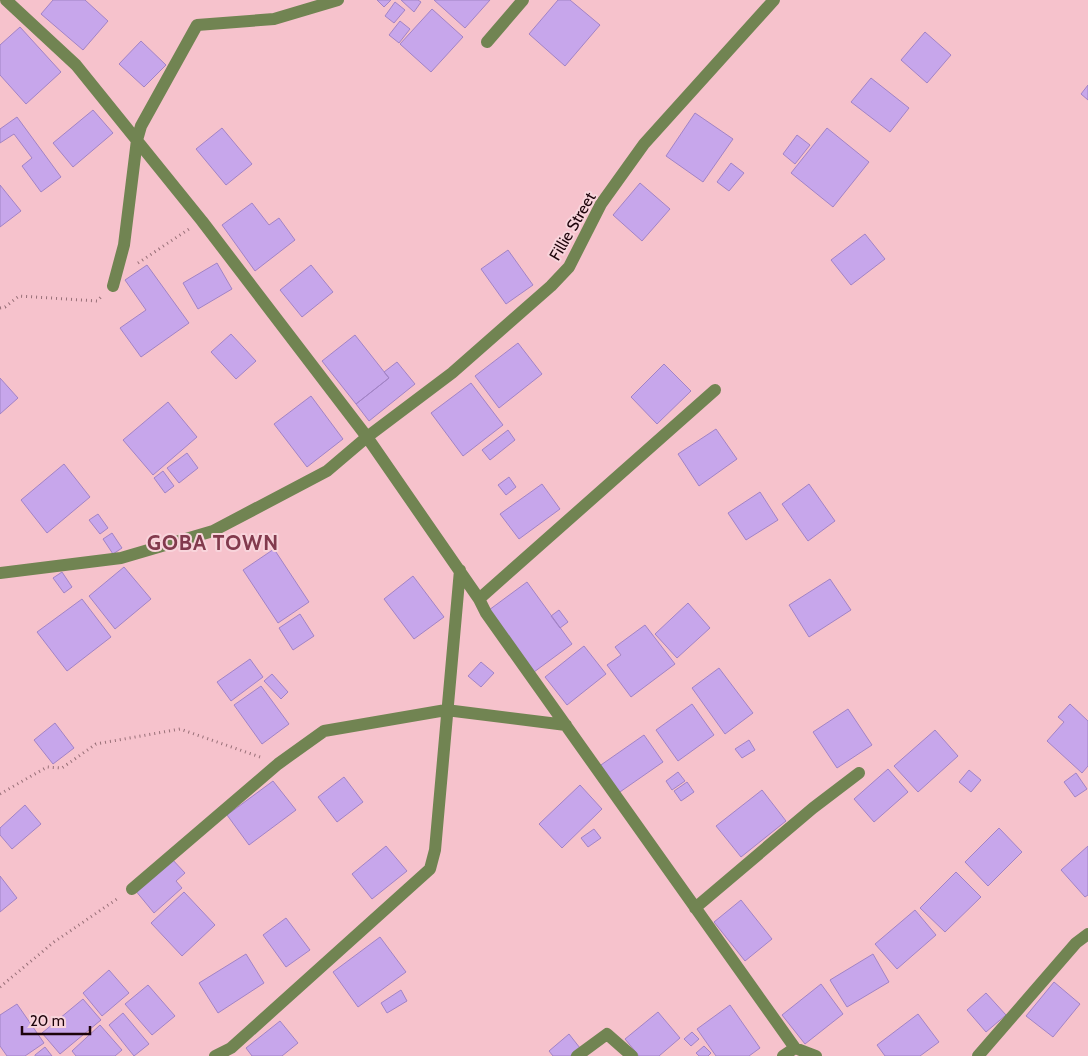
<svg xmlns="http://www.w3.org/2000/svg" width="1088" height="1056" font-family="Cabin,sans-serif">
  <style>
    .building { fill: #c7a6eb; stroke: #a283c5 }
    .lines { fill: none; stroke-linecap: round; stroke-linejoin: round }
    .path { stroke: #976f77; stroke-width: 3; stroke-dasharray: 1 4; stroke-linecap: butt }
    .street { stroke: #718452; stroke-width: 12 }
    .labels { text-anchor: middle; stroke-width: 4; stroke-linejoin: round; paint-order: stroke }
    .street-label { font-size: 16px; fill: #1d030a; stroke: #f8d4db }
    .district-label { font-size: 21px; font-weight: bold; letter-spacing: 1px; fill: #823a4d; stroke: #f8d4db }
  </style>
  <rect width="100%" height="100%" fill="#f6c2cc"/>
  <path class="building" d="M53,0H85L108,21L83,50L41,14Z
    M377,0H391L384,7Z
    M401,0H418L421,2L414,12Z
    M434,0H490L465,28Z
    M558,0H570L600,25L565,66L529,34Z
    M395,2L405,10L394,23L385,16Z
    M432,9L463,37L431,72L400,44Z
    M400,21L410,29L399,43L389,35Z
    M20,27L61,72L26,104L0,75V45Z
    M925,32L951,55L927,83L901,60Z
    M141,41L166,65L144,87L119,64Z
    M871,78L909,108L890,132L851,102Z
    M1088,85V100L1081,94Z
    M93,110L113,133L73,167L53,143Z
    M695,113L733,139L703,182L666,156Z
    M17,117L61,177L41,192L22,166L32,158L14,134L0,143V129Z
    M222,128L252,164L226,185L196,149Z
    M827,128L869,162L833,207L791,173Z
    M797,135L810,145L795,164L783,154Z
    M731,163L744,173L729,191L717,182Z
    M640,183L670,209L642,241L613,215Z
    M0,185L21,211L0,227Z
    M252,203L269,225L279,218L295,240L255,271L222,225Z
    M865,234L885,259L851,285L831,260Z
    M508,250L533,285L506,304L481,269Z
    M217,263L232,289L198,309L183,283Z
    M147,265L189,323L141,357L120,328L146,310L125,280Z
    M311,265L333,292L302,317L280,290Z
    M231,334L256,361L236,379L211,352Z
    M355,335L389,378L356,404L322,361Z
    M518,343L542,374L499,408L475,376Z
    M397,362L415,384L369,421L356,404L389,378L384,372Z
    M664,364L691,391L657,424L631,397Z
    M0,378L18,398L0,414Z
    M471,383L503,425L463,456L431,413Z
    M311,396L343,439L307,467L274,424Z
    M168,402L197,437L153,475L123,440Z
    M716,429L737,459L699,486L678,454Z
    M508,430L515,440L490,460L482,450Z
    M187,453L198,468L179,483L167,468Z
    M64,464L90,497L47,533L21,500Z
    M163,471L174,486L165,493L154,478Z
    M509,477L516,487L506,495L498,485Z
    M542,484L560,509L519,539L500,514Z
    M809,484L835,521L808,541L782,504Z
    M760,492L778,520L746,540L728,513Z
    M98,514L108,528L100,534L89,520Z
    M112,533L122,548L113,554L103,539Z
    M274,549L309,602L278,623L243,570Z
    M124,567L151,599L115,629L89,596Z
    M62,572L72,587L64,593L53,578Z
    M413,576L444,617L414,639L384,599Z
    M830,579L851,610L809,637L789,605Z
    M527,582L572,644L534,672L489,610Z
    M82,599L111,637L67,671L37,632Z
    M688,603L710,628L677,658L655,634Z
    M559,610L568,622L560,628L551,616Z
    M300,614L314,636L293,650L279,628Z
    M645,625L675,664L631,697L607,665L621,655L615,647Z
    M584,646L606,674L567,705L545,677Z
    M250,659L263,677L231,701L217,682Z
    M481,662L494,673L481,687L468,676Z
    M719,668L753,713L725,734L692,688Z
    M272,674L288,692L281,699L264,681Z
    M261,686L289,724L262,744L234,705Z
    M692,704L714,735L678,761L656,730Z
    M1070,704L1088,721V766L1082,773L1047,741L1064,722L1058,717Z
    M848,709L872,745L837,768L813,732Z
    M55,723L74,748L53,764L34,740Z
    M935,730L958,756L918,792L894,766Z
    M644,735L663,762L617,794L598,767Z
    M749,740L755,750L742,758L735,749Z
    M888,769L908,792L874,822L854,799Z
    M969,770L981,780L971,792L959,782Z
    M678,772L685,781L672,790L666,781Z
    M1076,773L1087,789L1075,797L1064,782Z
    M344,777L363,802L337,822L318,797Z
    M273,781L296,810L249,845L227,815Z
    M687,782L694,792L681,801L674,791Z
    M580,785L602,809L562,848L539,824Z
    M762,790L786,821L741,857L716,826Z
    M25,805L41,824L12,849L0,835V828Z
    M999,828L1022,852L988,886L965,862Z
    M594,829L601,838L588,847L581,838Z
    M386,846L407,871L372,899L352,874Z
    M1088,846V895L1085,897L1061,870Z
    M171,858L185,873L176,881L182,888L154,913L135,890Z
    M956,872L981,897L945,932L920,908Z
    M0,876L17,898L0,912Z
    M184,892L215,925L182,956L151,923Z
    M741,900L772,939L745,961L714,922Z
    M915,910L936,935L897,969L875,944Z
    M286,918L310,950L286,967L263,935Z
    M380,937L406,972L358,1007L333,972Z
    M246,954L264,983L218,1013L199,983Z
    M873,954L889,982L847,1007L830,980Z
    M109,970L129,993L102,1016L83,993Z
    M1054,982L1080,1004L1053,1037L1026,1016Z
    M821,984L843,1014L805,1044L782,1015Z
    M148,985L175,1016L152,1035L125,1004Z
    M401,990L407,1001L387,1013L381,1003Z
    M986,993L1006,1015L986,1032L967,1010Z
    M83,999L101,1020L60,1054L42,1033Z
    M17,1004L44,1043L25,1056H7L0,1046V1015Z
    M730,1005L760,1048L749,1056H716L697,1029Z
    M658,1012L680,1038L659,1056H639L625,1039Z
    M123,1013L149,1044L134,1056L109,1025Z
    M918,1014L939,1042L920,1056H885L877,1045Z
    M280,1021L298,1043L282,1056H252L246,1048Z
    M100,1025L122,1050L115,1056H76L72,1051Z
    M692,1032L699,1039L691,1046L684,1039Z
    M569,1034L580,1048L570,1056H553L549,1051Z
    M704,1046L711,1053L708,1056H699L696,1053Z
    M45,1047L52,1056H35V1055Z"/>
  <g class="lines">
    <path class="path" d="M138,263L189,229
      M0,308L5,307L19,296L97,301L102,296
      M0,794L47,767L62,768L96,744L180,729L260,757
      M0,987L54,942L117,899"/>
    <path class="street" d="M6,0L76,65L202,221L367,437L479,599L486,613L795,1048L816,1056
      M487,42L523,0
      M113,286L124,245L137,140L141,126L197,25L274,19L338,0
      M0,573L121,558L213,531L327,471L367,437L452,373L551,286L569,267L601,204L644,144L774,0
      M479,599L715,390
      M132,889L278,764L324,731L446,710L566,725
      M695,908L813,808L859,773
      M215,1056L231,1048L430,869L435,850L460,570
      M577,1056L607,1034L632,1056
      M783,1056L795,1048
      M978,1056L1076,943L1088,934"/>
  </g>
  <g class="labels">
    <g class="street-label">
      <text transform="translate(572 226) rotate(-60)" y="6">Fillie Street</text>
    </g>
    <g class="district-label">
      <text x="213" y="550">GOBA TOWN</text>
    </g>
  </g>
  <path d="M22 1026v8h68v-8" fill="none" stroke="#1d030a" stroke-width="2.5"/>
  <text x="30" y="1026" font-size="15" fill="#1d030a" stroke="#f8d4db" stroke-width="4" paint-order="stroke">20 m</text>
</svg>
